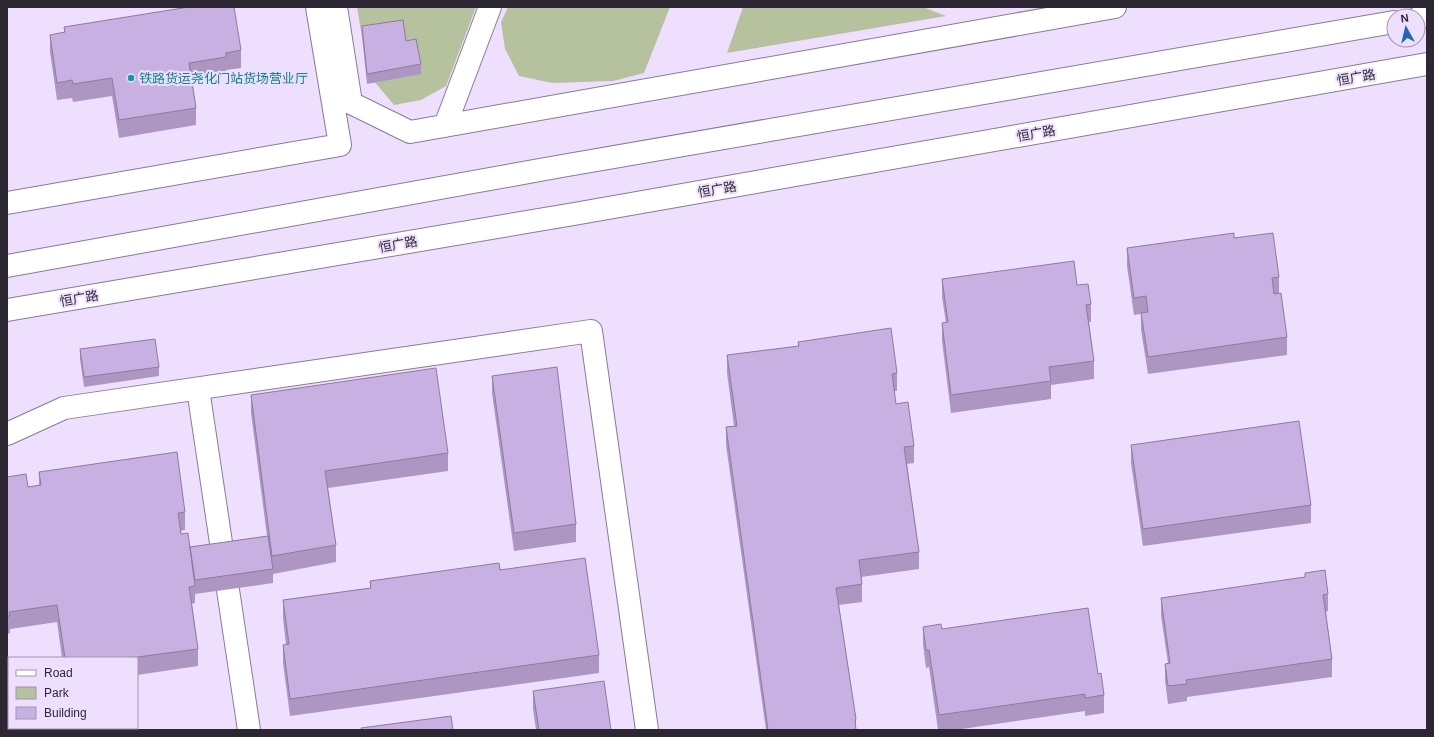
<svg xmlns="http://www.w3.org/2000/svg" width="1434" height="737" font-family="Arial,'Noto Sans SC',sans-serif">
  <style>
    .green { fill: #b5c29d }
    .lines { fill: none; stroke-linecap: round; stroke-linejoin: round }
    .minor-casing { stroke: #897b97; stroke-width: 24 }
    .minor { stroke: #fff; stroke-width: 22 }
    .wall { fill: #ad97c2 }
    .building { fill: #c9b0e2; stroke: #8d7b9e }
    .culture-dot { fill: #0f9aa8; stroke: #eedffe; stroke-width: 1.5 }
    .labels { text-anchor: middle; stroke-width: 4; stroke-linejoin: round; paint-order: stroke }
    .street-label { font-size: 13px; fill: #2d2733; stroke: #eedffe }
    .culture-label { font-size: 13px; fill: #0d838f; stroke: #eedffe; text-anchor: start }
  </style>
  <rect width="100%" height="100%" fill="#eedffe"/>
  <path class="green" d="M357,7H476L446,86L421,100L394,105L368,74Z
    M508,7H670L644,73L613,81L552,83L519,76L505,49L501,22Z
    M743,7H923L946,16L727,53Z"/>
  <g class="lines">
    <g class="minor-casing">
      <path id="minor" d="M336,7L351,103L410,132L1115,7
        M1418,18L1427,16
        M445,126L490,7
        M7,203L340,145L317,7
        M7,266L562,166L1394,22
        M7,310L574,214L1427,64
        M198,389L223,556
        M7,434L64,408L591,331L647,730
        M228,590L249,730"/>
    </g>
    <use href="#minor" class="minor"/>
  </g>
  <path class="wall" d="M362,26L406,41L421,64V74L367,84L362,36Z
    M64,27L241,50V68L226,70V75L192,80L196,108V125L119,138L112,96L73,102L72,98L57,100L50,52V35L64,33Z
    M1234,238L1279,277V293L1287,337V355L1148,374L1141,330V314L1134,315L1127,266V248Z
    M942,279L1077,285L1091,304V322H1089L1094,361V379L1051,385V399L951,413L942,341V323H946L942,297Z
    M798,342L897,373V391H894L896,404L914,446V463L907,464L919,552V569L861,577L862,584V602L839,605L856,719V730H766L726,445V427L734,426L727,373V355L798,346Z
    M80,349L159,367V376L84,387L80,359Z
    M492,376L576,524V542L514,551L492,393Z
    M251,395L448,453V471L328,488L336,545V562L273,574V583L195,594V603L192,604L198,649V666L137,675V658H62L57,622L10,629V633L7,634V477L28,487L39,485V472L185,512V530L180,531L181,534L190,547L267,536L251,413Z
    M1131,445L1311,505V523L1143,546L1131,463Z
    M500,570L599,655V673L290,716L283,663V645H286L283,618V600L370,588V581Z
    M1305,573L1328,594V611L1326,612L1332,659V677L1187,697V701L1168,704L1165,681V664L1168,663L1161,616V598L1305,578Z
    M923,627L942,629L1098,674L1104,695V713L1085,716V711L955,730H938L929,667L926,668L923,644Z
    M533,691L611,730H536L533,709Z"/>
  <path class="building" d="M189,7H234L241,50L226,53V57L189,63L196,108L119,120L112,78L73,84L72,80L57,83L50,35L65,32L64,27Z
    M403,20L406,41L416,39L421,64L367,74L362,26Z
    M1234,233V238L1273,233L1279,277L1272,278L1274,294L1281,293L1287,337L1148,357L1141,313L1148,312L1146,296L1134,298L1127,248Z
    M1074,261L1077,285L1088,284L1091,304L1086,305L1094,361L1049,367L1051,381L951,395L942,323L948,322L942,279Z
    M891,328L897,373L892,374L896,404L908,402L914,446L904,447L919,552L859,560L862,584L836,588L856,719L855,720L856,730H768L726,427L737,426L727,355L799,346L798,342Z
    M155,339L159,367L84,377L80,349Z
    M557,367L576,524L514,533L492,376Z
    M436,368L448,453L325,471L336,545L272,556L251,395Z
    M1299,421L1311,505L1143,529L1131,445Z
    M177,452L185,512L178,513L181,534L188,533L195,586L189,587L198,649L130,658H65L57,605L9,612L10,616H7V477L26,474L28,487L41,485L39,472Z
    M268,536L273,569L195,580L190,547Z
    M585,558L599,655L290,699L283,645L289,644L283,600L371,588L370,581L499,563L500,570Z
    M1325,570L1328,594L1323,595L1332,659L1186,680L1187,684L1168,686L1165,664L1170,663L1161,598L1305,577V573Z
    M1088,608L1098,674L1101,673L1104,695L1085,698V694L939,715L929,650H926L923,627L941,624L942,629Z
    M604,681L611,730H539L533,691Z
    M451,716L453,730H362L361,728Z"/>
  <circle class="culture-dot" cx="131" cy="78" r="4"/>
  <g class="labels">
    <g class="street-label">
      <text transform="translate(1356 77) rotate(-10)" y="5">恒广路</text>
      <text transform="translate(1036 133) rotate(-10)" y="5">恒广路</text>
      <text transform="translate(717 189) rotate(-10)" y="5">恒广路</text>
      <text transform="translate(398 244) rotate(-10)" y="5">恒广路</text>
      <text transform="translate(79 298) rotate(-10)" y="5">恒广路</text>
    </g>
    <g class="culture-label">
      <text x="139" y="83">铁路货运尧化门站货场营业厅</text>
    </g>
  </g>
  <rect width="1434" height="737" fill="none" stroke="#2d2733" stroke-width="16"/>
  <rect x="8" y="657" width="130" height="72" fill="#eedffe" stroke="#a195ad"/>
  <rect x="16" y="670" width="20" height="6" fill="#ffffff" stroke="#a195ad"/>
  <text x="44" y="677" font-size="12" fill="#2d2733">Road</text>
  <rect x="16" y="687" width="20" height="12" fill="#b5c29d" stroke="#a195ad"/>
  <text x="44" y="697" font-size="12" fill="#2d2733">Park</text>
  <rect x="16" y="707" width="20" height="12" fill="#c9b0e2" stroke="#a195ad"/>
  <text x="44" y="717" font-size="12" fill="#2d2733">Building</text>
  <g transform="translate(1406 28) rotate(352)"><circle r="19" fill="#eedffe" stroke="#a195ad"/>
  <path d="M0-3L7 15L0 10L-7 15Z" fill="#1e66b6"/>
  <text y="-6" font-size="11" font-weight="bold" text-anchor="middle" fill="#2d2733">N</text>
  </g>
</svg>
